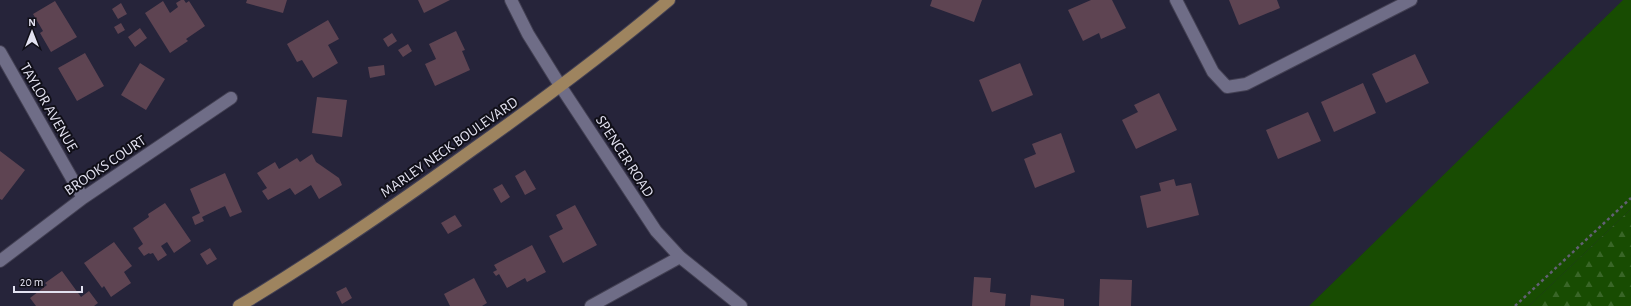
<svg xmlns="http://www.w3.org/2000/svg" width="1631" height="306" font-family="'Alegreya Sans',sans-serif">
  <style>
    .green { fill: #184c02 }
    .forest { fill: url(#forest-firs) }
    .building { fill: #5e4452 }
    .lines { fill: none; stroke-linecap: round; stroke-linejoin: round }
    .minor-casing { stroke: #434053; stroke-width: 14 }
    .major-casing { stroke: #434053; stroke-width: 14 }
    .path { stroke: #626074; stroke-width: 2.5; stroke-dasharray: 3 3; stroke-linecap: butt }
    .minor { stroke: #6f6d87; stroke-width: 12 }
    .major { stroke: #9e845f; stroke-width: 12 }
    .labels { text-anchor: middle; stroke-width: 4; stroke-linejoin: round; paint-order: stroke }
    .street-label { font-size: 15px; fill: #e3e2f1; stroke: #100f18 }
  </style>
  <defs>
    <pattern id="forest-firs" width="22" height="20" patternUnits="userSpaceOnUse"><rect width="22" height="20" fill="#184c02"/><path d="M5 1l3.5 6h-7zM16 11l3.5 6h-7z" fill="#396627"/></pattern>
  </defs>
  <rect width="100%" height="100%" fill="#26243a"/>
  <path class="green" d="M1623,0H1631V209L1529,306H1309Z"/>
  <path class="forest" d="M1631,209V306H1529Z"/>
  <path class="building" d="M181,0H184L186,3L189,1L205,26L186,39L188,41L170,53L145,13L163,1L170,13L178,7L176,3Z
    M247,0H287L283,13L246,3Z
    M418,0H450L424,13Z
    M932,0H982L974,22L930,6Z
    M1091,0H1112L1126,28L1101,39L1099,33L1083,41L1068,10Z
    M1229,0H1277L1280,8L1239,25Z
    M55,1L77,37L51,52L40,33L43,31L33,14Z
    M121,3L127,14L118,19L112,9Z
    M328,20L339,39L328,45L338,63L313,78L302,60L297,62L287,44Z
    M121,23L125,30L118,34L114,27Z
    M140,28L147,38L135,47L128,37Z
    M456,31L465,50L462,51L470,70L435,86L425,64L436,59L429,44Z
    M392,33L397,41L388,47L383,39Z
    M408,44L412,51L403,57L398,50Z
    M85,53L104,86L77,101L58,68Z
    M1415,54L1429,83L1386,103L1372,74Z
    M140,63L165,79L146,110L121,95Z
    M1020,63L1033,95L992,112L979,80Z
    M384,65L385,75L370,78L368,67Z
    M1363,83L1376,113L1334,132L1321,102Z
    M1159,93L1177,130L1136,149L1122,120L1138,112L1134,105Z
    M317,97L347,100L342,137L312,133Z
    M1308,112L1321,141L1278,159L1266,130Z
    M1061,133L1075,172L1035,188L1024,159L1036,154L1032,144Z
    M0,151L25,170L2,200L0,199Z
    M312,154L316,162L339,178L342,185L319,199L311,185L295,195L290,188L268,200L262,191L267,188L257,173L275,162L279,169L297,158L300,162Z
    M525,170L536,189L525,195L515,176Z
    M225,173L242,212L230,217L225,206L202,217L204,221L195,225L192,217L200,213L190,189Z
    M1174,179L1176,186L1191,183L1199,215L1147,228L1140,196L1161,191L1159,183Z
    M502,184L510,197L501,203L493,189Z
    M165,203L191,241L174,253L167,242L161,246L167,255L158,261L153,253L150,254L149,253L144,256L138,248L143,244L133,228L149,217L148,214Z
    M575,205L597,245L563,263L549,236L563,229L556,215Z
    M455,215L462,226L448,234L441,223Z
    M114,242L132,266L124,272L131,283L111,297L104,286L102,288L84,263Z
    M532,245L546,272L527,282L525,278L507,288L499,274L496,276L493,272L497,270L494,265Z
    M210,248L217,259L207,265L200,254Z
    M62,271L81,297L89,291L98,303L94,306H36L30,298L47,285L45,283Z
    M974,277L991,278L990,292L1006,294L1005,306H972Z
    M474,278L487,303L482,306H450L444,294Z
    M1100,279L1132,280L1131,306H1099Z
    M346,287L352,298L342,304L336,292Z
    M1031,295L1064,299V306H1030Z"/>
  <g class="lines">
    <g class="minor-casing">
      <path id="minor" d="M511,0L528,34L561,87L656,231L680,257L741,306
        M1176,0L1213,72L1227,87L1246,84L1411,0
        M0,52L83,198
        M0,261L83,198L231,98
        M591,306L680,257"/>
    </g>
    <g class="major-casing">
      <path id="major" d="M239,306C319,258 396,205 472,150C540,102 606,53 669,0"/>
    </g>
    <path class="path" d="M1515,306L1631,198"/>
    <use href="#minor" class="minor"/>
    <use href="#major" class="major"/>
  </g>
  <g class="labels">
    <g class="street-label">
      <text transform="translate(49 107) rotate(60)" y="5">TAYLOR AVENUE</text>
      <text transform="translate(449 147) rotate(-35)" y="5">MARLEY NECK BOULEVARD</text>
      <text transform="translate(625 156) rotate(57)" y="5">SPENCER ROAD</text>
      <text transform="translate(105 165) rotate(-34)" y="5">BROOKS COURT</text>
    </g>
  </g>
  <g transform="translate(32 32)" stroke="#100f18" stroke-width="3" paint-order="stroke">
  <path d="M0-3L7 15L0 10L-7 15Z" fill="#e3e2f1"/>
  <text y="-6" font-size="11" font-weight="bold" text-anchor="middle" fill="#e3e2f1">N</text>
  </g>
  <path d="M14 286v6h68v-6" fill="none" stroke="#e3e2f1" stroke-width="2"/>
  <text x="20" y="286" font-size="12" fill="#e3e2f1" stroke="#100f18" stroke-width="3" paint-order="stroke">20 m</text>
</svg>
